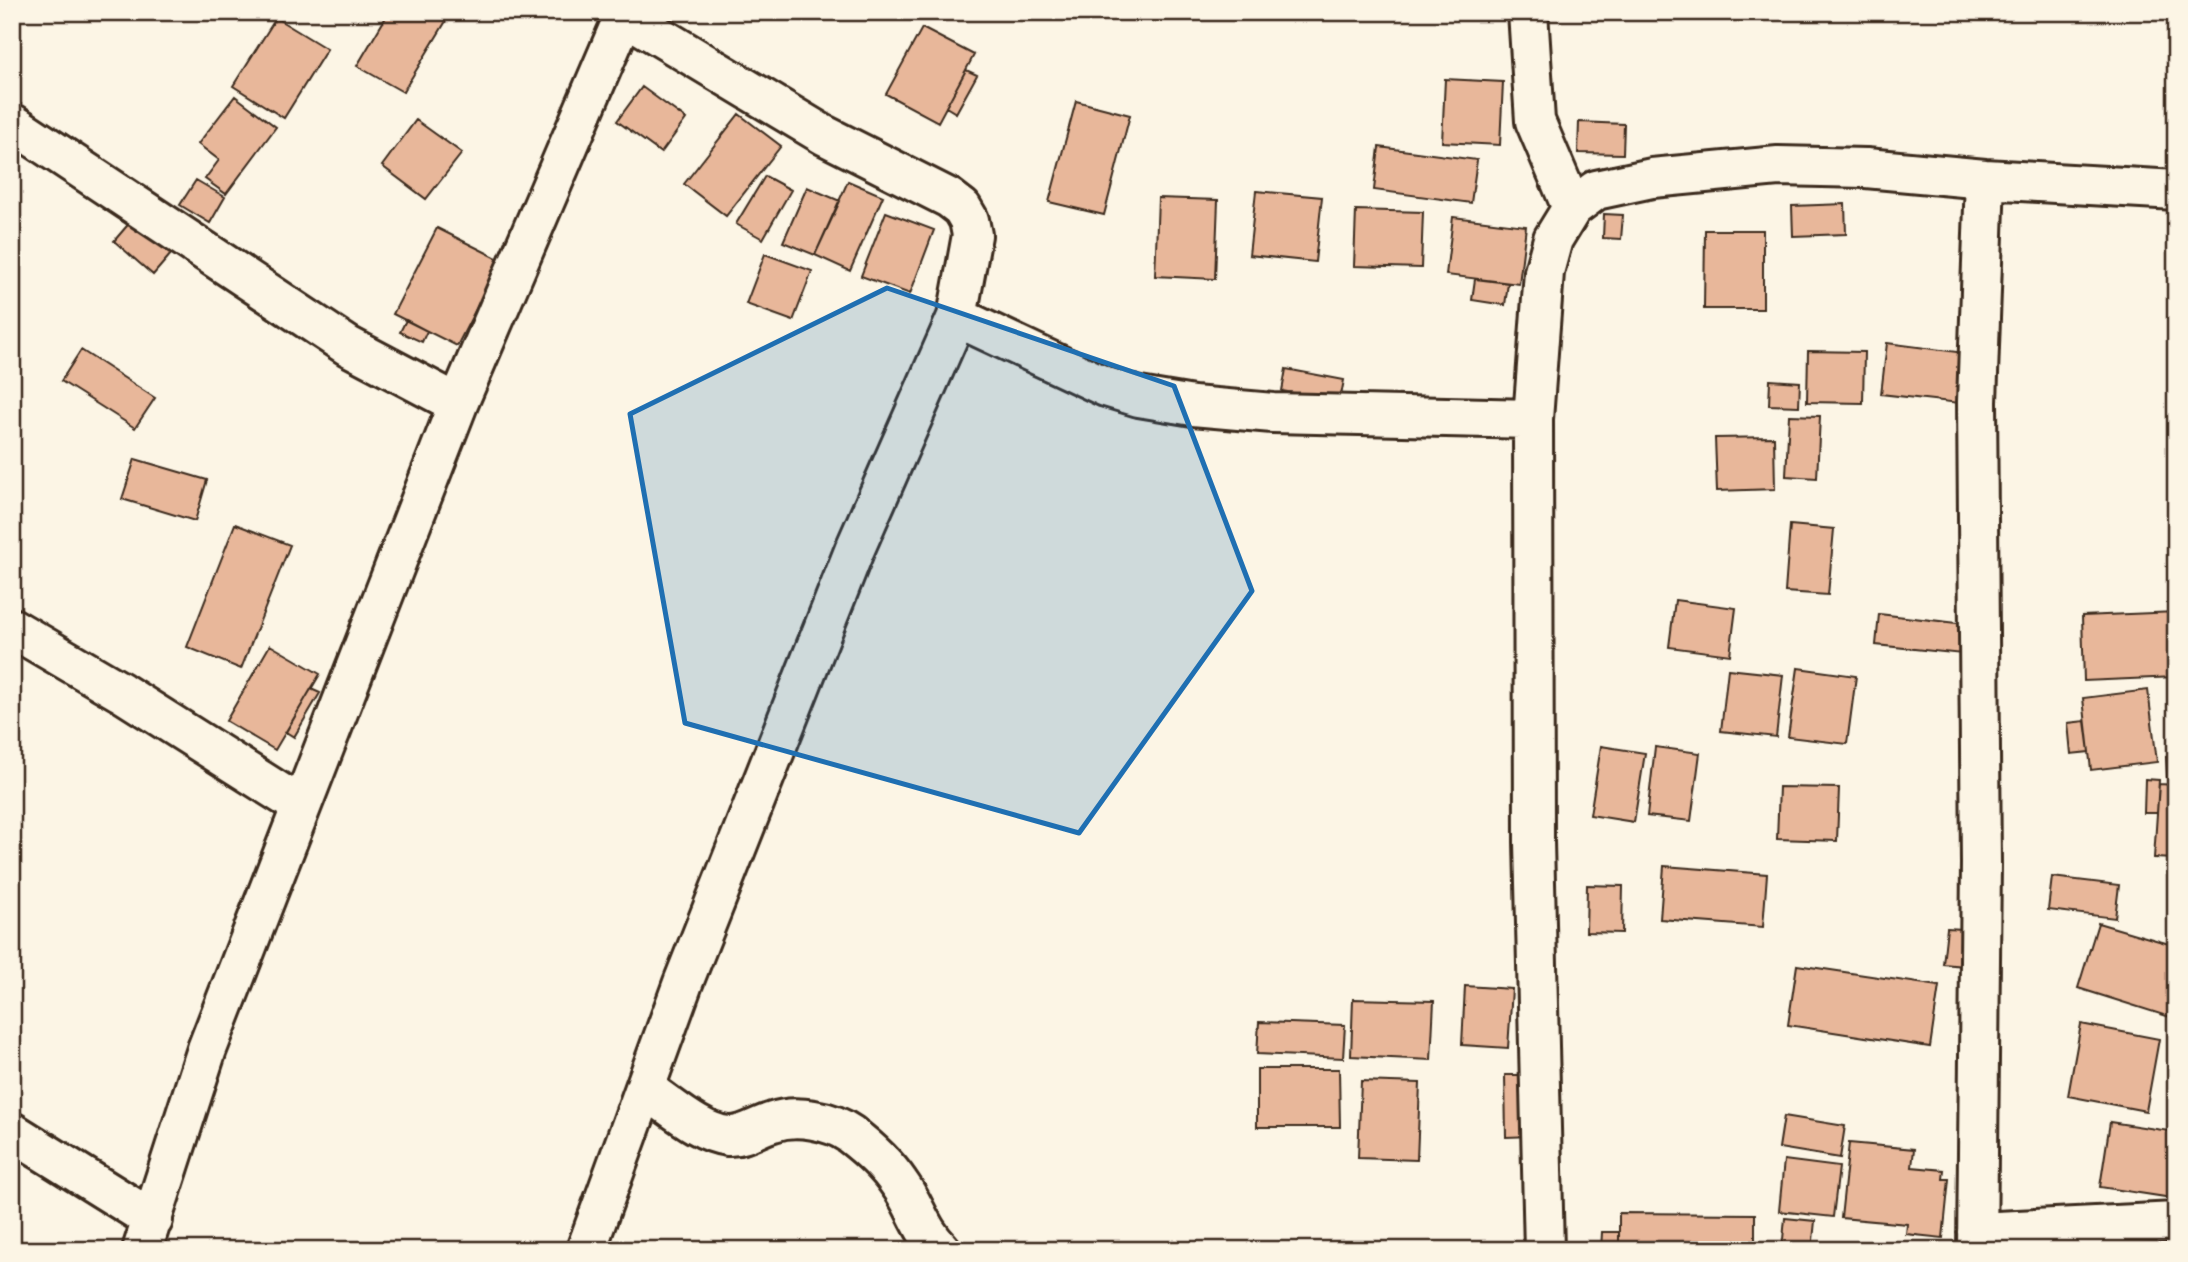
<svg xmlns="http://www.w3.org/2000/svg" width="2188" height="1262" font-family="Sriracha,sans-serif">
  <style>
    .building { fill: #e8b79a; stroke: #3b2a1e; stroke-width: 2 }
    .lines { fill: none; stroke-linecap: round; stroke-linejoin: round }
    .minor-casing { stroke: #3b2a1e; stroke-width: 44 }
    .minor { stroke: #fcf5e5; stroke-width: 38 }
    .marked { fill: #1f6fb2; fill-opacity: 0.2; stroke: #1f6fb2; stroke-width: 5; stroke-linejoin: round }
  </style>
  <rect width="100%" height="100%" fill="#fcf5e5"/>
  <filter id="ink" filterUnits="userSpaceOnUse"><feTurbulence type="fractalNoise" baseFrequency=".0143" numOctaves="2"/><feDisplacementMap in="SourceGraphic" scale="14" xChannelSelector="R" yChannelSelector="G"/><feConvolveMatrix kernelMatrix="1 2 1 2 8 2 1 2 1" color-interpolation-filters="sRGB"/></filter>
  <g filter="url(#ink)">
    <path class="building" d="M389,12H431L446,21L403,92L357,66Z
      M276,18L327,49L284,118L233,86Z
      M922,28L974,55L938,122L886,94Z
      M966,70L977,75L956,113L946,107Z
      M1445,79L1503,82L1500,145L1442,142Z
      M642,87L686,119L661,153L617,121Z
      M235,96L276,127L226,194L205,179L219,160L198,144Z
      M1076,101L1130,115L1104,215L1049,202Z
      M739,114L781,146L726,216L684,184Z
      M416,120L462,153L426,199L382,166Z
      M1579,122L1624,124L1623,154L1578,153Z
      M1379,147L1477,160L1471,203L1374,190Z
      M765,176L791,190L763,239L736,224Z
      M196,180L225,197L210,223L180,205Z
      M848,181L883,196L850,271L815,255Z
      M807,187L840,201L815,255L783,242Z
      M1256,191L1322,197L1315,262L1249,255Z
      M1158,198L1218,200L1215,279L1155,276Z
      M1845,204L1846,234L1793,236L1792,206Z
      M1356,210L1423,212L1421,268L1354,266Z
      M886,212L934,230L910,294L861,276Z
      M1604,214L1623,215L1621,239L1603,238Z
      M1453,217L1526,226L1519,284L1446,275Z
      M132,220L171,254L153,275L114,241Z
      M437,228L501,260L457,346L393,314Z
      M1705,230H1763V309H1704Z
      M765,254L812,271L793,321L746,304Z
      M1475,279L1508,283L1505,305L1472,300Z
      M406,320L427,331L422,342L400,332Z
      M1887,343L1965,353L1959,403L1881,394Z
      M81,350L155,398L135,428L61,381Z
      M1808,351L1864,352L1863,403L1807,402Z
      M1286,369L1344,380L1340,401L1282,391Z
      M1770,380L1800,382L1799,406L1769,405Z
      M1789,415L1820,416L1817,478L1786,476Z
      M1774,437L1775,489L1717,491L1715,438Z
      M135,459L207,480L195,521L122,499Z
      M235,524L290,545L241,669L187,647Z
      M1790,525L1834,529L1828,595L1785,592Z
      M1675,600L1736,608L1730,655L1669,647Z
      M2176,612V677L2084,681L2082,616Z
      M1879,614L1965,624L1962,654L1876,645Z
      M270,645L320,674L275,750L226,721Z
      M1798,668L1856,676L1847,744L1788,737Z
      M1728,669L1783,675L1776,737L1721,731Z
      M311,689L320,693L294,737L286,732Z
      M2148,690L2157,762L2091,770L2083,698Z
      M2085,721L2089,752L2071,754L2068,723Z
      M1601,746L1645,753L1634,822L1590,815Z
      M1655,747L1700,753L1691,821L1647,816Z
      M2176,756V776L2167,777L2166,757Z
      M2145,779L2159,780L2157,813H2144Z
      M2159,784L2176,785V859L2154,858Z
      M1779,787L1839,788L1837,841L1777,839Z
      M1664,866L1767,874L1763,927L1660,919Z
      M2052,877L2119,885L2115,918L2048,910Z
      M1587,885L1623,886L1622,933L1586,932Z
      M2098,923L2176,946V1019L2078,988Z
      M1947,928L1978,930L1975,967L1943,964Z
      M1797,965L1939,986L1930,1047L1788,1025Z
      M1465,986L1512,989L1508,1048L1462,1045Z
      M1353,999L1434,1001L1431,1060L1351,1056Z
      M1259,1022L1345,1025L1343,1058L1257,1054Z
      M2081,1024L2159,1039L2146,1111L2068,1096Z
      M1257,1069H1339L1340,1127H1257Z
      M1505,1075H1536L1537,1136L1506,1137Z
      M1361,1081L1420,1083L1417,1160L1358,1158Z
      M1784,1116L1845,1126L1840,1158L1779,1148Z
      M2110,1122L2176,1132L2172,1198L2100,1187Z
      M1849,1143L1914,1149L1912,1167L1944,1170L1943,1179H1949L1943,1238L1906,1234L1907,1224L1841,1218Z
      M1784,1160L1839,1167L1833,1217L1779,1211Z
      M1619,1213L1755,1214V1250H1619Z
      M1785,1218L1815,1221L1812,1250H1782Z
      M1602,1232H1619V1250H1601Z"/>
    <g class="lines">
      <g class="minor-casing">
        <path id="minor" d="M1528,12L1535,121L1572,208
          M12,123L348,346L458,404
          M957,317L1106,387L1139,397L1193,406L1273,413L1533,419
          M12,628L121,692L301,806
          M645,1089C669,1104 699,1133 728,1136C744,1137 758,1126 773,1122C796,1114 830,1120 850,1134C867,1147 887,1165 899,1183C916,1206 920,1229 941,1250
          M12,1132L153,1220
          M1977,1232L2176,1222
          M142,1250L207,1049L458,404L624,16
          M586,1250L683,983L854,551L957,317L972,235L969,220L962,208L949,198L824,135L619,12
          M1544,1250L1534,842L1533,419L1544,272L1553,239L1572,208L1596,190L1652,178L1778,166L1866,168L1985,179L2176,190
          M1977,1250L1981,864L1977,402L1985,179"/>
      </g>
      <use href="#minor" class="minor"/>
    </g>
  </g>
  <path class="marked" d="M887,288L1174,386L1252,591L1079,833L685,723L630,414Z"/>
  <rect width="2188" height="1262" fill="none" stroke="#fcf5e5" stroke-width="42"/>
  <rect x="21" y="21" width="2146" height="1220" fill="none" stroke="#3b2a1e" stroke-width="2.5" filter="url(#ink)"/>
</svg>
